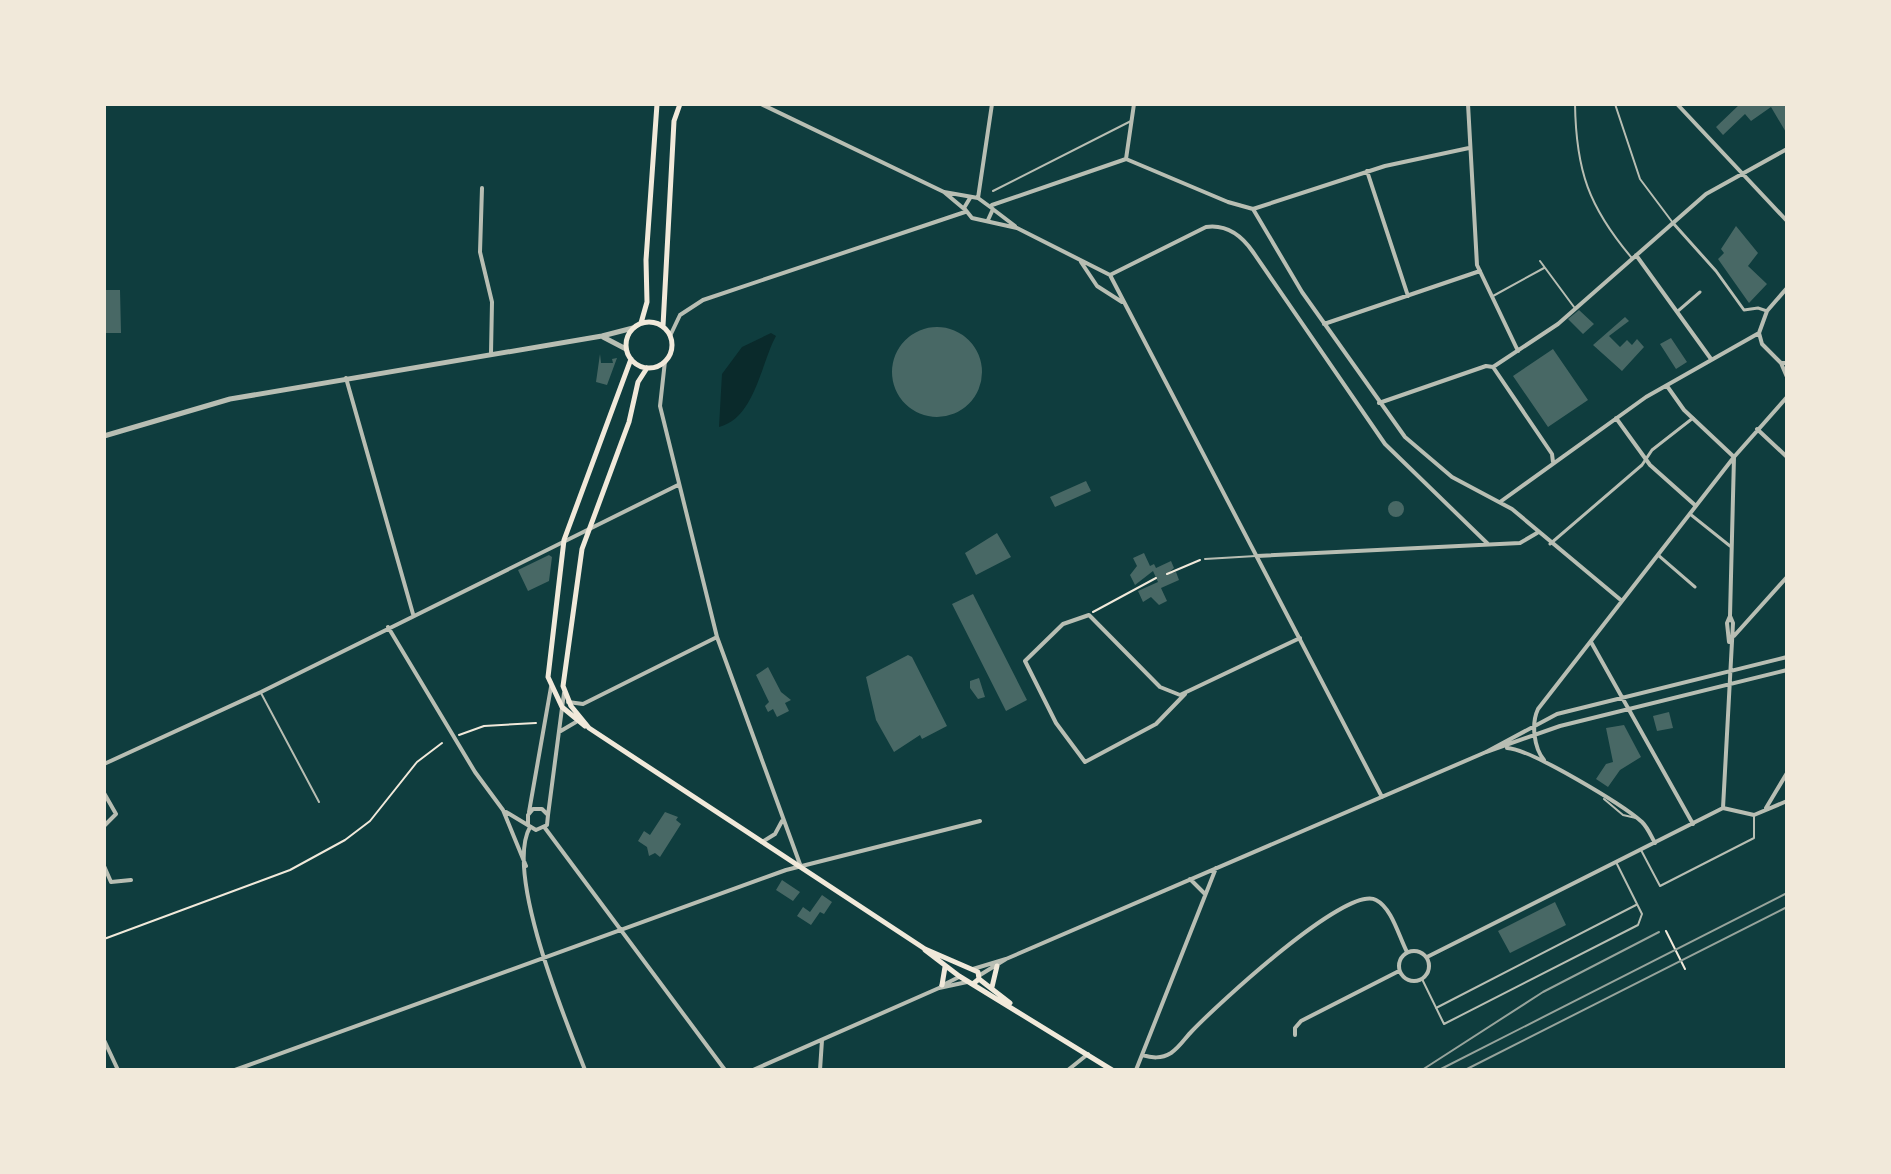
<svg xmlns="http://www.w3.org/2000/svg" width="1891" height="1174" font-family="Jost,sans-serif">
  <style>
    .water { fill: #0a2a2b }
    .building { fill: #486865 }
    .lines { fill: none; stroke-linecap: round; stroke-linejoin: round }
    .path { stroke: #f1e9da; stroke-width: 2 }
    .service { stroke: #b8beb3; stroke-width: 2 }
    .pedestrian { stroke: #b8beb3; stroke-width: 3 }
    .minor { stroke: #b8beb3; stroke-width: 4 }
    .tertiary { stroke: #b8beb3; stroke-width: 5 }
    .secondary { stroke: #f1e9da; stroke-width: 5 }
    .rail { stroke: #97a49c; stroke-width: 2 }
  </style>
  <rect width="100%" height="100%" fill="#0f3d3e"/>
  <path class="water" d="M771,333L776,336C761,363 755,418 719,427L722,374L742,347Z"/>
  <path class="building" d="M1740,104H1786L1787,134L1771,107L1751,121L1745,114L1723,135L1716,127Z
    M1736,226L1758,253L1748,266L1767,284L1749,303L1718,259L1724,253L1721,249Z
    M104,290H120L121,333H104Z
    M1579,310L1594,324L1583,334L1568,319Z
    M1625,317L1629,321L1609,336L1620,347L1627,340L1632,345L1637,339L1644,347L1622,371L1593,345Z
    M892 372a45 45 0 1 1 90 0a45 45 0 1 1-90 0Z
    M1671,338L1687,362L1676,369L1660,344Z
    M1553,349L1588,400L1548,427L1513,376Z
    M600,354L601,363H613L612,359L617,358L607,385L596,382Z
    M1086,481L1091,491L1055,507L1050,497Z
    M1388 509a8 8 0 1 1 16 0a8 8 0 1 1-16 0Z
    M997,533L1011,557L976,575L965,553Z
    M1144,553L1150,566L1154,564L1156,568L1171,561L1174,568L1167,574L1176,572L1179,580L1161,588L1167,601L1159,605L1151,597L1143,602L1138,591L1158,582L1153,571L1135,585L1130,575L1137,566L1133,558Z
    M549,555L552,557L549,581L528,591L518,570Z
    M973,594L1027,700L1006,711L952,604Z
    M908,655L912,657L947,726L922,739L920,735L894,752L876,720L866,677Z
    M768,667L781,692L791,700L785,703L789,711L777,717L773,709L768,712L765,706L769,702L756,675Z
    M979,678L985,697L978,699L970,688V681Z
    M1669,712L1673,728L1657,731L1653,716Z
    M1624,725L1641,757L1620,770L1608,787L1596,779L1606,764L1613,762L1606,728Z
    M665,812L678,817L676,820L681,824L660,857L655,853L649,856L647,847L638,841L644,831L650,835Z
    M782,880L800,892L793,901L776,890Z
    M822,895L832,902L824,914L820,912L811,925L797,916L803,907L810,912Z
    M1555,902L1566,925L1510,953L1498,931Z"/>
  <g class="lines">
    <path class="path" d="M1167,574L1200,560
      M1093,612L1156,578
      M459,735L484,726L536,723
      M1666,931L1685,969
      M104,939L290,870L345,840L370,821L417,762L442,743"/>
    <path class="service" d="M1575,104C1576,171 1589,207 1631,257
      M1615,104L1640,179L1673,223
      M993,191L1131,121
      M1540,261L1574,307
      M1493,296L1544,268
      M1205,559L1256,556
      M261,693L319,802
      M1604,799L1623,815L1636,818
      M1641,850L1660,886L1754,838V816
      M1422,979L1444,1024L1638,925L1642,914L1616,862
      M1436,1008L1636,905"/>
    <path class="pedestrian" d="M1673,223L1716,271L1744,310L1758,308L1767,311
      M1678,311L1700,292
      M1690,514L1730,546
      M1550,544L1642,465L1652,450L1693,418
      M1658,555L1695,587"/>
    <path class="minor" d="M761,104L944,192L978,198L993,209L988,220
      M1468,104L1477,265L1518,351
      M1677,104L1787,221
      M1126,159L1134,104
      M1367,171L1408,296
      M482,188L480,252L492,302L491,353
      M944,192L963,208
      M970,198L964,208L972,218L1017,228L1110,275
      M978,198L992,104
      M992,205L1126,159L1228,202L1253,209L1385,166L1469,148
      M1253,209L1302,292L1405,437L1452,477L1512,509L1622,601
      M994,210L1015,226
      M1636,255L1711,359
      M1081,262L1097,286L1122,302
      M1110,275L1382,797
      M1110,275L1206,227C1227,224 1242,236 1253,252L1385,444L1488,544
      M1787,288L1767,311L1759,333L1762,344L1781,363H1787
      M1324,324L1480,271
      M670,336L680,315L703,300L965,212
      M665,361L660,406L717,637L801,867
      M1781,363L1787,377
      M1493,367L1552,454L1553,462
      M346,378L413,614
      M1667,386L1684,410L1734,457
      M1379,403L1486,366L1493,367L1558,324L1706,194L1787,149
      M1616,418L1650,465L1696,506
      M1757,429L1787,457
      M1500,502L1646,397L1759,333
      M1257,556L1520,543L1537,533
      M388,627L475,772L503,810L526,866
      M1734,636L1787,577
      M1591,642L1693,824
      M1729,642L1727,623L1730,616
      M1185,694L1156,724L1085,762L1056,723L1025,661L1063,624L1089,615L1160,687L1180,695L1300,638
      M568,702L583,704L717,637
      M559,732L576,722
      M1507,748C1531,749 1623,805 1642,822C1648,828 1651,836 1655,843
      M1488,751L1557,714L1787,657
      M1544,760C1534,748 1531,724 1538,709L1734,457L1787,397
      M104,764L261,692L678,485
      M104,793L116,814L104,826
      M1723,808L1733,623L1730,616L1734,457
      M1766,808L1787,773
      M506,812L536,830L547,825L548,815L542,809H533L528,815V824
      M529,812L551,687
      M548,815L564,693
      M530,827C504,873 566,1021 585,1070
      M545,828L725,1070
      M762,842L775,834L782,821
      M104,866L111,882L131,880
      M1190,879L1205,894
      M1399 966a15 15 0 1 1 30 0a15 15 0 1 1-30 0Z
      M1427,957L1723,808L1754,815L1787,801
      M973,969L1006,959L1486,752L1560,726L1787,670
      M980,975L1006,959
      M941,986L959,977
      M1295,1035V1028L1301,1021L1399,971
      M104,1040L118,1070
      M1142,1055C1152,1058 1161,1059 1171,1053C1180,1047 1185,1038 1192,1031C1216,1006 1347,884 1376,900C1392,908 1399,937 1407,952
      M235,1070L786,870L980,821
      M753,1070L939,988L967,982
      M820,1070L822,1040
      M1068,1070L1088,1054
      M1136,1070L1216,868"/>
    <path class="tertiary" d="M603,337L626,349
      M104,436L230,399L602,336L633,328"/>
    <path class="secondary" d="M626 345a23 23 0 1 1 46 0a23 23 0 1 1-46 0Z
      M641,323L647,302L646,260L657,104
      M663,326L674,121L680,104
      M647,368L638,382L629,422L582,549L563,686L571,706L589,728L925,949L978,972L979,979L974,983
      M585,726L562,707L548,677L564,540L631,359
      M925,950L959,976
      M959,976L1112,1070
      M979,979L1010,1003
      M942,985L945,967
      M992,987L997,966"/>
    <path class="rail" d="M1422,1070L1543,992L1659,932
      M1439,1070L1787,893
      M1465,1070L1787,907"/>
  </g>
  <rect width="1891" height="1174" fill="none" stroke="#f1e9da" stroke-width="212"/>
</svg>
